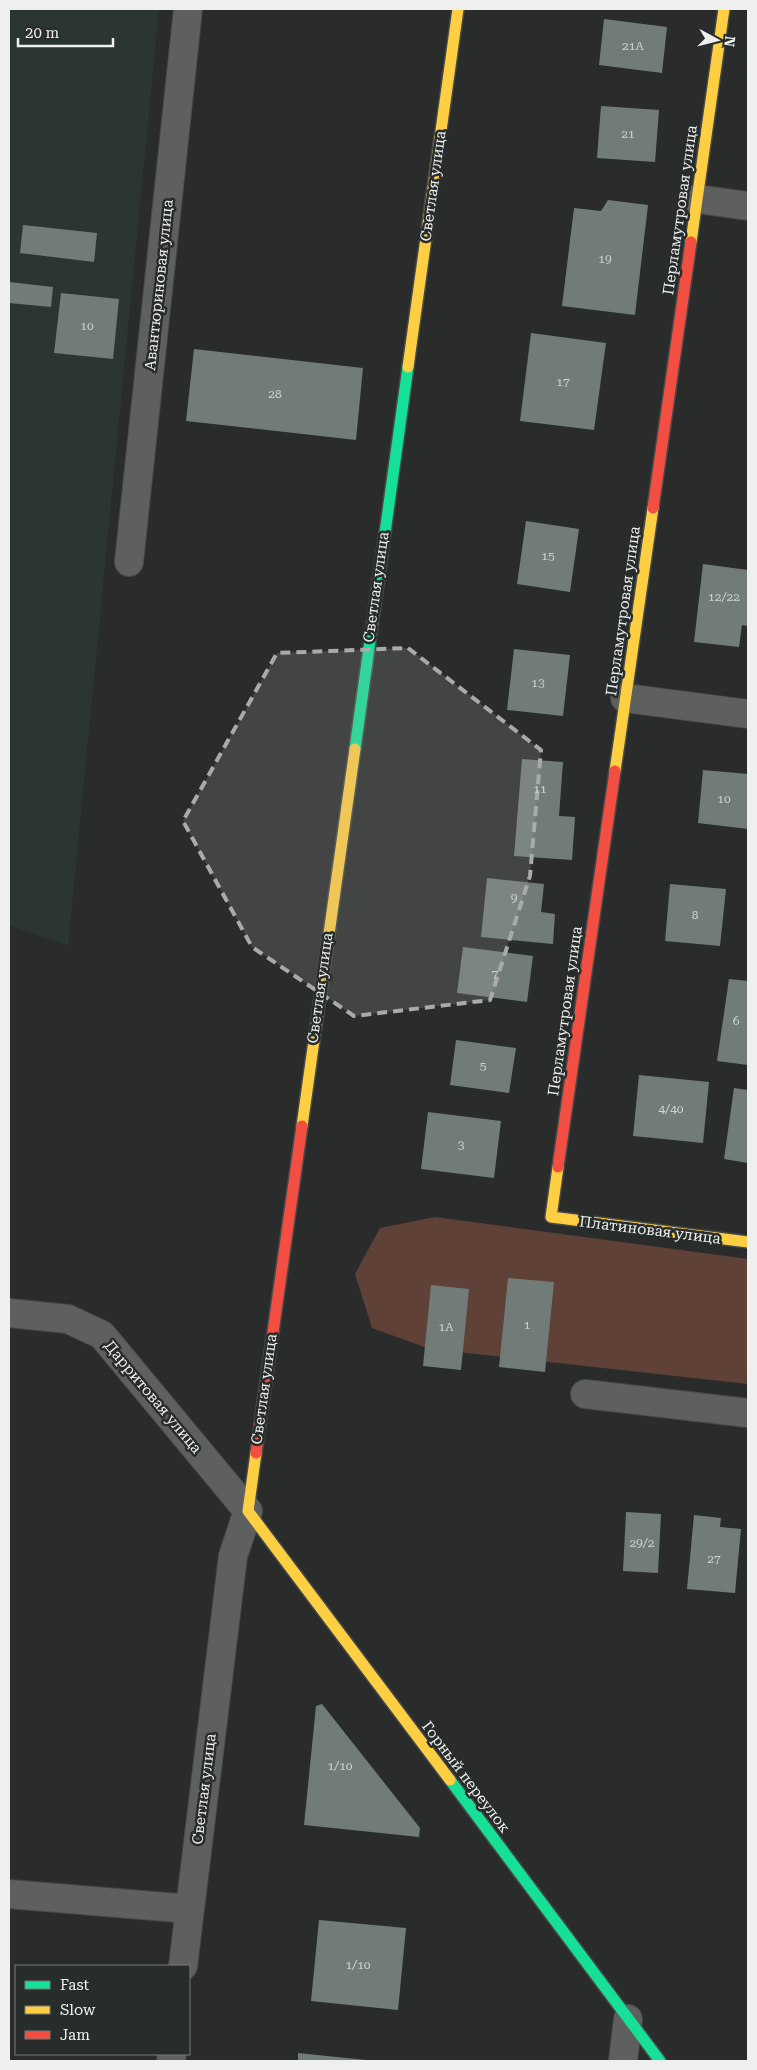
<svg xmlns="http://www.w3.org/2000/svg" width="757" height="2070" font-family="'Roboto Serif',serif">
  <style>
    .built { fill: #2b3633 }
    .green { fill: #5f4137 }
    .building { fill: #717c79 }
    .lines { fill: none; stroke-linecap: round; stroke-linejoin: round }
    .street-casing { stroke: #464948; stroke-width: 30 }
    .fast-casing { stroke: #464948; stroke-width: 14 }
    .slow-casing { stroke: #464948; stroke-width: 14 }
    .jam-casing { stroke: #464948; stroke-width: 14 }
    .street { stroke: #5e6060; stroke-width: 28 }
    .fast { stroke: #16e098; stroke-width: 11 }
    .slow { stroke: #ffcf43; stroke-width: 11 }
    .jam { stroke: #f24e42; stroke-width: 11 }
    .marked { fill: #a8abaa; fill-opacity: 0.2; stroke: #a8abaa; stroke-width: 4; stroke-dasharray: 10 6; stroke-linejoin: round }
    .labels { text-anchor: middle; stroke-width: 5; stroke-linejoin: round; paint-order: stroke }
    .number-label { font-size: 12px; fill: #ced3d2 }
    .street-label { font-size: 15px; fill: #edf0ef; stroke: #282d2b }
  </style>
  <rect width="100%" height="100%" fill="#292c2b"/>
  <path class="built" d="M9,9H159L68,946L9,925Z"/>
  <path class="green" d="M435,1217L748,1259V1384L430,1349L372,1328L355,1274L380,1228Z"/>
  <path class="building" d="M604,19L667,27L662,73L599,65Z
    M601,106L659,110L655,162L597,158Z
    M608,200L648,205L635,315L562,306L574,208L601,211Z
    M23,225L97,233L94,262L20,253Z
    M9,282L53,287L51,307L9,303Z
    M61,293L119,299L113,359L54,353Z
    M531,333L606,343L594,430L520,421Z
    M194,349L363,368L356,440L186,421Z
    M526,521L579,529L570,592L517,584Z
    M703,564L748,570V626L742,625L739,647L694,642Z
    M514,649L570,655L563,716L507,710Z
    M522,759L563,762L559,816L575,817L572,860L514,856Z
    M703,770L748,774V829L698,823Z
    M487,878L544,884L541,912L555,914L553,944L481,937Z
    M670,884L726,889L720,946L665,941Z
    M463,947L533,956L527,1002L457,993Z
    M729,979L748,981V1065L717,1061Z
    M456,1040L516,1048L509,1093L450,1085Z
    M639,1075L709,1082L703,1143L633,1136Z
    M734,1088L748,1090V1163L724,1159Z
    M428,1112L501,1121L494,1178L421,1169Z
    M508,1278L554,1282L545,1372L499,1367Z
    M431,1285L469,1289L461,1370L423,1366Z
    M626,1512L661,1514L658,1573L623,1571Z
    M694,1515L721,1518L720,1527L741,1529L735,1593L687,1589Z
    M322,1704L420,1828L419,1837L304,1825L316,1706Z
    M319,1920L406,1928L398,2010L311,2001Z
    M298,2053L366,2060V2061H298Z"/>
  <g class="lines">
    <g class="street-casing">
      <path id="street" d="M697,199L748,206
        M129,562L188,9
        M625,698L748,714
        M9,1313L68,1319L102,1335L248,1511L233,1556L183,1966
        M585,1394L748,1413
        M9,1894L190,1909
        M171,2061L172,2054
        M623,2061L628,2019"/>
    </g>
    <g class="fast-casing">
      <path id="fast" d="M355,749L408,367
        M450,1780L660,2061"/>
    </g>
    <g class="slow-casing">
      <path id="slow" d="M691,242L724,9
        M408,367L458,9
        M615,771L653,508
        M302,1126L355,749
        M558,1167L551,1217L748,1242
        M256,1453L248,1511L450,1780"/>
    </g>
    <g class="jam-casing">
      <path id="jam" d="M653,508L691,242
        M558,1167L615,771
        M256,1453L302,1126"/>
    </g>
    <use href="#street" class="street"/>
    <use href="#fast" class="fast"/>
    <use href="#slow" class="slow"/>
    <use href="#jam" class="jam"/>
  </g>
  <path class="marked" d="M408,648L541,750L530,876L490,1000L354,1016L252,947L183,821L277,653Z"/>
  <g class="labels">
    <g class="number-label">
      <text x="633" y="50">21А</text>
      <text x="628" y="138">21</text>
      <text x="605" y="263">19</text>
      <text x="87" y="330">10</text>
      <text x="563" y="386">17</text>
      <text x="275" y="398">28</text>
      <text x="548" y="560">15</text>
      <text x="724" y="601">12/22</text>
      <text x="538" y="687">13</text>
      <text x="540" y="793">11</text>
      <text x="724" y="803">10</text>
      <text x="514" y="902">9</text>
      <text x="695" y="919">8</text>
      <text x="495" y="978">7</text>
      <text x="736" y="1025">6</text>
      <text x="483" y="1070">5</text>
      <text x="671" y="1113">4/40</text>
      <text x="461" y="1149">3</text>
      <text x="527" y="1329">1</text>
      <text x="446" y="1331">1А</text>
      <text x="642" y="1547">29/2</text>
      <text x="714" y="1563">27</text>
      <text x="340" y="1770">1/10</text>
      <text x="358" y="1969">1/10</text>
    </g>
    <g class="street-label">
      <text transform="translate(433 186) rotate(-82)" y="5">Светлая улица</text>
      <text transform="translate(680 210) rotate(-82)" y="5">Перламутровая улица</text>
      <text transform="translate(159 285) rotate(-84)" y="5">Авантюриновая улица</text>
      <text transform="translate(376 587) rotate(-82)" y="5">Светлая улица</text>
      <text transform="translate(623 611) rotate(-82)" y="5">Перламутровая улица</text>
      <text transform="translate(320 988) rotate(-82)" y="5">Светлая улица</text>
      <text transform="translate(565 1011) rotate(-82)" y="5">Перламутровая улица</text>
      <text transform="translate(650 1230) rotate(7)" y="5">Платиновая улица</text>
      <text transform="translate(264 1389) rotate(-82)" y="5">Светлая улица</text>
      <text transform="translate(153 1397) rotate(50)" y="5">Дарритовая улица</text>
      <text transform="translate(466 1777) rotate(53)" y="5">Горный переулок</text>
      <text transform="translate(204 1789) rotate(-83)" y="5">Светлая улица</text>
    </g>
  </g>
  <rect width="757" height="2070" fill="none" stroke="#edf0ef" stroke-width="20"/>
  <rect x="15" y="1965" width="175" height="90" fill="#282d2b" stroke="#777b79"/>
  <rect x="25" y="1981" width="25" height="8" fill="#16e098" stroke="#777b79"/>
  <text x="60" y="1990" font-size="15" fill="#edf0ef">Fast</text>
  <rect x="25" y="2006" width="25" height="8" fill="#ffcf43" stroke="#777b79"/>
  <text x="60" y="2015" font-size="15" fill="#edf0ef">Slow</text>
  <rect x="25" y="2031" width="25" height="8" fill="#f24e42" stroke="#777b79"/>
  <text x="60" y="2040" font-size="15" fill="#edf0ef">Jam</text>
  <g transform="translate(717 40) rotate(97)" stroke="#282d2b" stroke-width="4" paint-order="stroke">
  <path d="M0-4L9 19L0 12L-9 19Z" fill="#edf0ef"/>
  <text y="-8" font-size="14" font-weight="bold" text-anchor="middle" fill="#edf0ef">N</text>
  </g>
  <path d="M18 38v8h95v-8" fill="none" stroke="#edf0ef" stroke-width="2.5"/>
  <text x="25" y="38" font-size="15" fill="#edf0ef" stroke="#282d2b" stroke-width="4" paint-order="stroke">20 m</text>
</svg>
